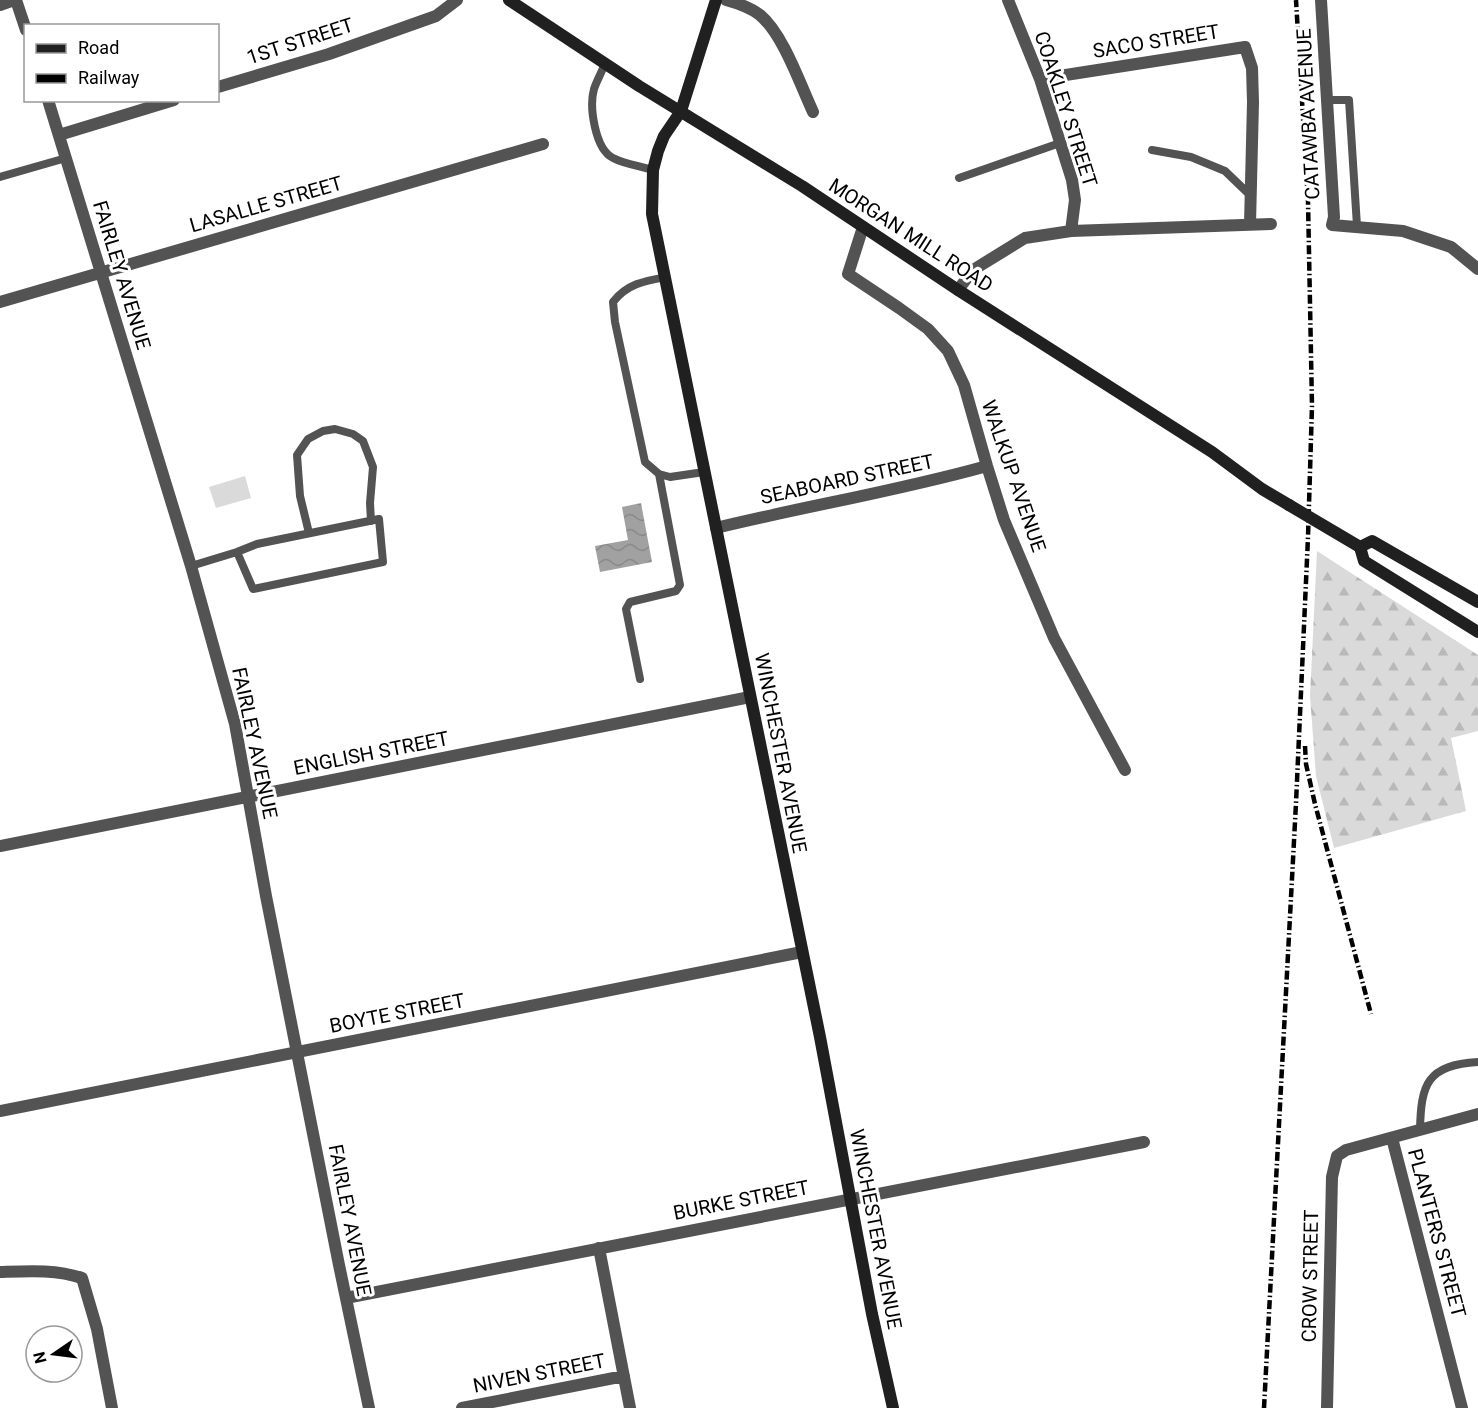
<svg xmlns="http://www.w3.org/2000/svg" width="1478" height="1408" font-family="Roboto,sans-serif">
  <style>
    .grass { fill: #dadada }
    .forest { fill: url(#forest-firs) }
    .water { fill: url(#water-waves) }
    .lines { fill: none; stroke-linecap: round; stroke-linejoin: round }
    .lane { stroke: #535353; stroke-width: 8 }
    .street { stroke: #535353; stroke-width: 12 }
    .secondary { stroke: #202020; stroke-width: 12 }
    .rail { stroke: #000; stroke-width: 4.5; stroke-dasharray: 9 3 1.5 3; stroke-linecap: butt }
    .secondary-bridge { stroke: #202020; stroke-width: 12 }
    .labels { text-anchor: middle; stroke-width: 6; stroke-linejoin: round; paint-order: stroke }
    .street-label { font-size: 20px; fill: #000; stroke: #fff }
  </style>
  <defs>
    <pattern id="forest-firs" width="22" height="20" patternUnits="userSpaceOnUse" patternTransform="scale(1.5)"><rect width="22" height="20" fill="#dadada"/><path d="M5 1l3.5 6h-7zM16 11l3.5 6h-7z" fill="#b9b9b9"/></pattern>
    <pattern id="water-waves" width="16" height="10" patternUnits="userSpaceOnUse" patternTransform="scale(1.5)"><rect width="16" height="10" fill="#a1a1a1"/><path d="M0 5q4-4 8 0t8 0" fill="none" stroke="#898989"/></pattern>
  </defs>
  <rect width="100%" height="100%" fill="#fff"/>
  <path class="grass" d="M245,476L251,498L216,508L209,487Z"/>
  <path class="forest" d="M1317,551L1478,655V731L1451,738L1466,811L1334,848L1316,776L1310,696Z"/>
  <path class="water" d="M641,503L652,562L600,572L595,546L628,540L622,507Z"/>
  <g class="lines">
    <path class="lane" d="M605,63C602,72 597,80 594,89C589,107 595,149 613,158C624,164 641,166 653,170
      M1328,100H1349L1357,226
      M1152,150L1191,157L1225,171L1251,196
      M0,177L66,158
      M959,178L1060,143
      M666,277C644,281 627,284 613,302L615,322L645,462L659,474L670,477L704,472
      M309,533L300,496L297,455L308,439L323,431L335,429L353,434L363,441L373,467L370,503L371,521
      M191,566L237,552L257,544L379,519L383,562L253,589L237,552
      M640,679L626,609L630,602L676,591L680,585L659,474
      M1420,1130C1421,1084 1427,1065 1478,1062"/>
    <path class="street" d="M16,0L26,30
      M726,0C737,3 751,8 760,15C783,34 800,84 813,112
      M1008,0L1040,79L1072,180L1075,200L1071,231
      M1321,0L1334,217L1332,225L1403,231L1451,247L1478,269
      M0,5L14,0
      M1040,79L1245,47L1252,68L1253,102L1250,224
      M218,87L329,54L436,16L457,0
      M48,100L191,566L235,724L266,896L339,1265L369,1408
      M59,135L174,100
      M863,227L848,274L899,308L928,329L948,351L964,385L987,466L1004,520L1054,638L1125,770
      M958,290L973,270L1025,238L1071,231L1271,224
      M0,302L543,144
      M716,528C806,506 898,491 987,466
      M0,846L750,697
      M0,1111L802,952
      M1392,1138L1462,1408
      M599,1248L630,1408
      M0,1272C27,1271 56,1269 82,1278L97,1329L112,1408
      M346,1298L1144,1142
      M462,1408L624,1376
      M1327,1408L1332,1177L1337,1156L1346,1150L1478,1114"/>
    <path class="secondary" d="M509,0L639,86L802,186L958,290L1212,452L1262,489L1289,505
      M716,0L681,111L664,136L658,151L653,170L652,214L820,1037L872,1314L893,1408
      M1478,602L1372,541L1360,547L1364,561L1478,632"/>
    <path class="rail" d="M1305,746L1306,764L1315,804L1371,1014
      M1264,1408L1296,803L1308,537L1312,406L1308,201L1296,0"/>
    <path class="secondary-bridge" d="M1289,505L1360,547"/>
  </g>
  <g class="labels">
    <g class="street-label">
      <text transform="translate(300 41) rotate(-18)" y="7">1ST STREET</text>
      <text transform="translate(1156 41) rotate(-9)" y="7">SACO STREET</text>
      <text transform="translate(1066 109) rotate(72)" y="7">COAKLEY STREET</text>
      <text transform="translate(1308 114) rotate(-93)" y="7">CATAWBA AVENUE</text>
      <text transform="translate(266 204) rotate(-16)" y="7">LASALLE STREET</text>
      <text transform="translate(911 235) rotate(33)" y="7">MORGAN MILL ROAD</text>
      <text transform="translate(122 275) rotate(73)" y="7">FAIRLEY AVENUE</text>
      <text transform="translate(1014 476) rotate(71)" y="7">WALKUP AVENUE</text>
      <text transform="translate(847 479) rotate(-12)" y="7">SEABOARD STREET</text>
      <text transform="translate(255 743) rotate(78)" y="7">FAIRLEY AVENUE</text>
      <text transform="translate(371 753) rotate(-11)" y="7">ENGLISH STREET</text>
      <text transform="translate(781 753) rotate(79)" y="7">WINCHESTER AVENUE</text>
      <text transform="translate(397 1013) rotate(-11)" y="7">BOYTE STREET</text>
      <text transform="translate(741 1200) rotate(-11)" y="7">BURKE STREET</text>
      <text transform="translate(350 1220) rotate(79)" y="7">FAIRLEY AVENUE</text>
      <text transform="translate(876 1229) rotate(79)" y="7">WINCHESTER AVENUE</text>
      <text transform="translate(1437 1233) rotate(75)" y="7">PLANTERS STREET</text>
      <text transform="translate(1310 1276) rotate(-89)" y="7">CROW STREET</text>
      <text transform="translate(539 1373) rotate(-11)" y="7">NIVEN STREET</text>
    </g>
  </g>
  <rect x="24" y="24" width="195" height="78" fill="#ffffff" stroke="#999999" stroke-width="1.5"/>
  <rect x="36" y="44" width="30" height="9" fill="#202020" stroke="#999999" stroke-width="1.5"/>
  <text x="78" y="54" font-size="18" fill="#000000">Road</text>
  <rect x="36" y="74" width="30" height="9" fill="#000000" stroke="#999999" stroke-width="1.5"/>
  <text x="78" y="84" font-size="18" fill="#000000">Railway</text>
  <g transform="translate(54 1354) rotate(256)"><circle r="28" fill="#ffffff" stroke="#999999" stroke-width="1.5"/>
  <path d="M0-4.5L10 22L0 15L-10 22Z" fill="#000000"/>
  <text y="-9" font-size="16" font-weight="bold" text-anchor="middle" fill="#000000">N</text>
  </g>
</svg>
